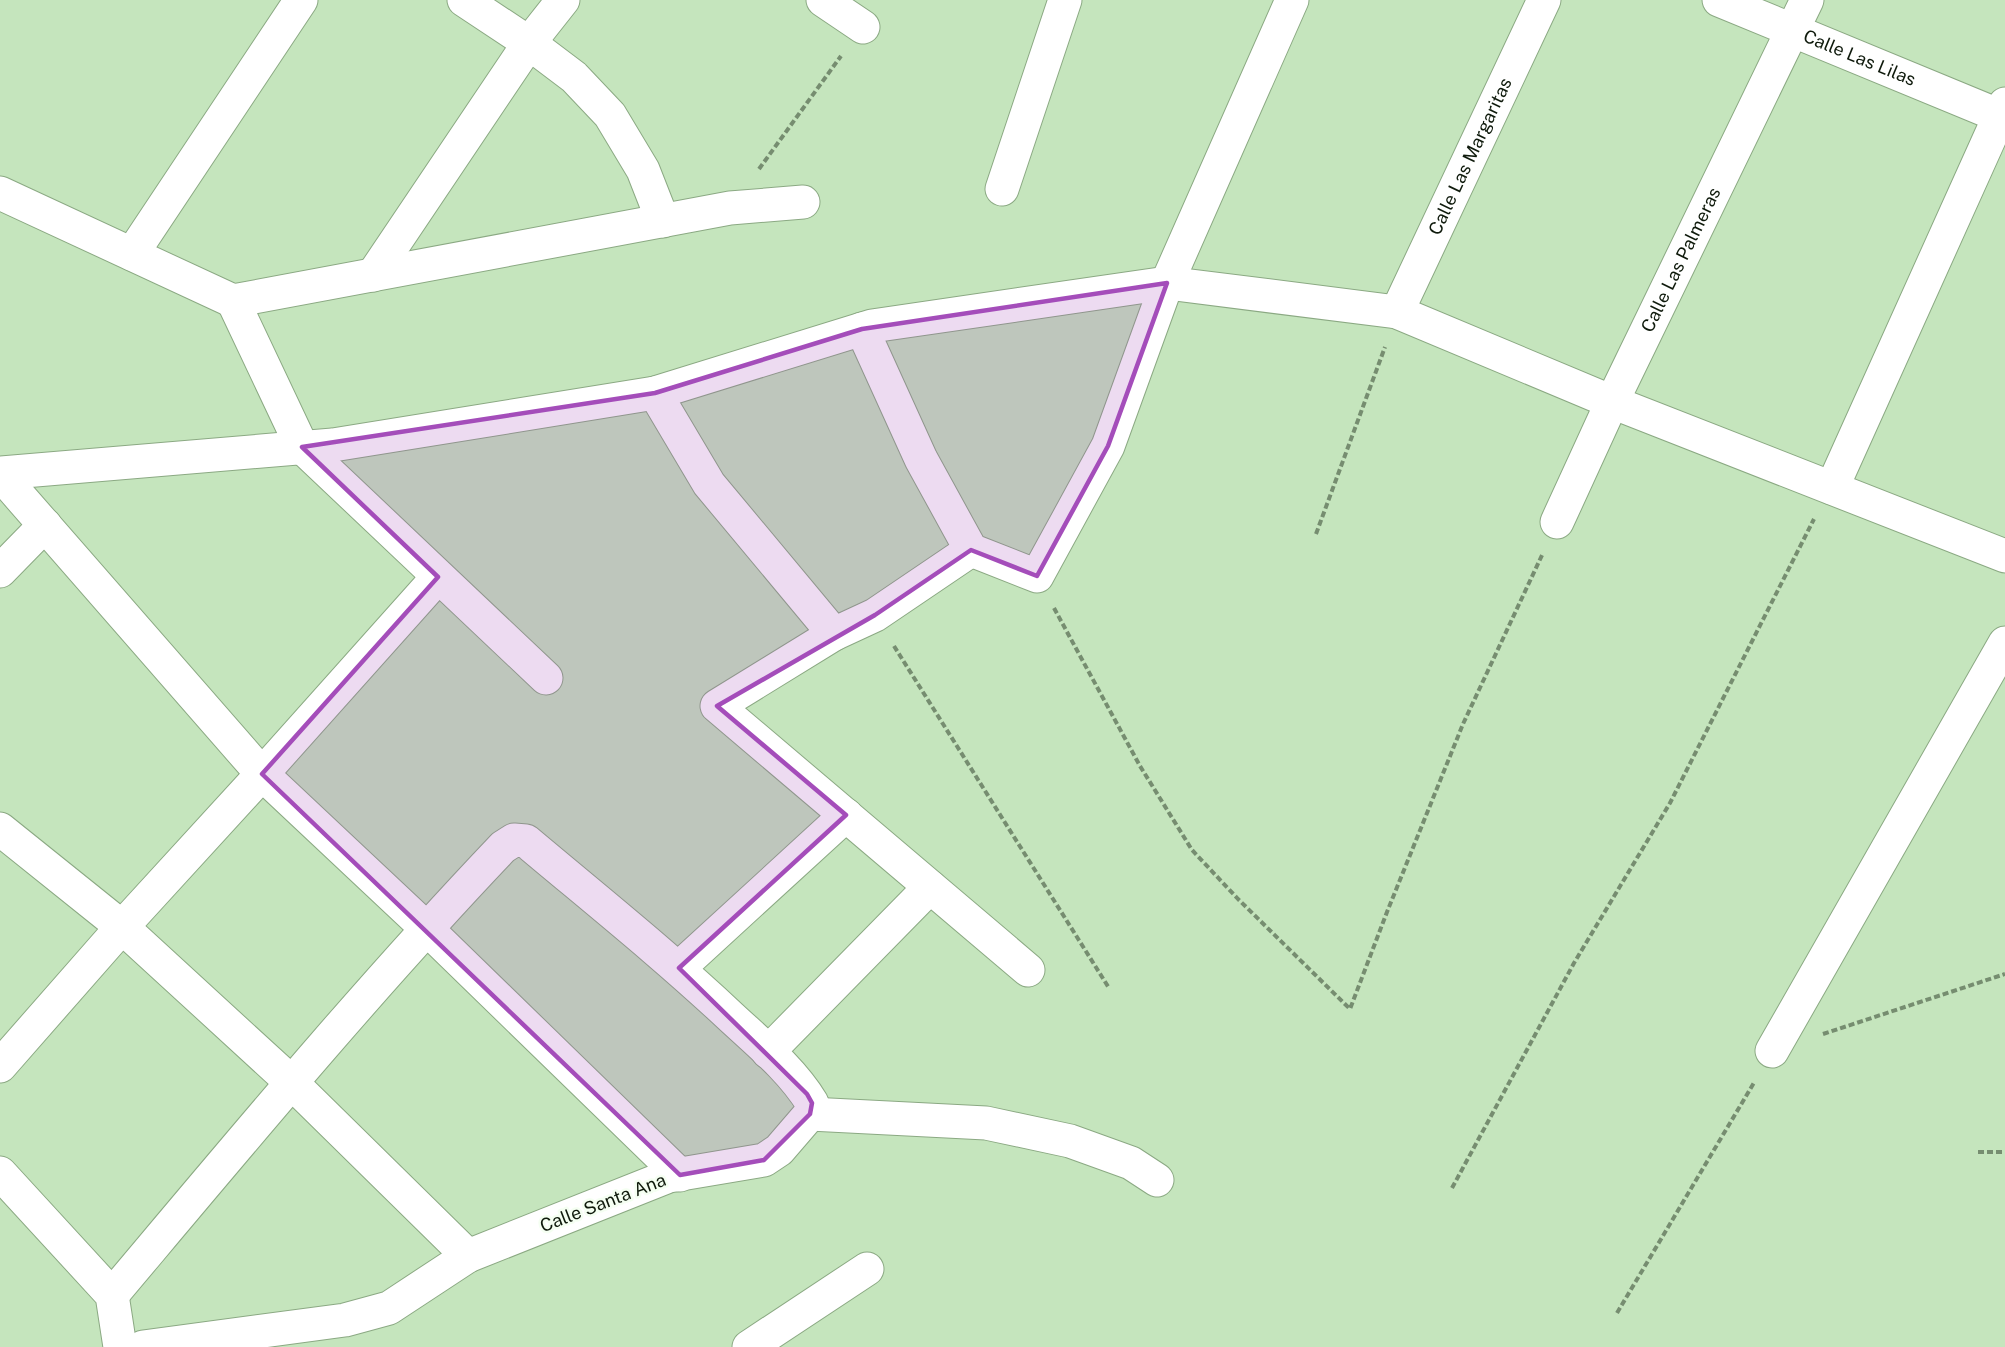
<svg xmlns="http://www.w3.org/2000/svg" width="2005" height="1347" font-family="'Public Sans',sans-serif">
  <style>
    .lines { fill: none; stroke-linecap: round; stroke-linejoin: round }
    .minor-casing { stroke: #8ba983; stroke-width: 35 }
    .path { stroke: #768d70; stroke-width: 4; stroke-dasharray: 6 3; stroke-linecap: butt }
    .minor { stroke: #fff; stroke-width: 33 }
    .marked { fill: #a44dba; fill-opacity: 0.2; stroke: #a44dba; stroke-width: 4.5; stroke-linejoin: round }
    .labels { text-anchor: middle; stroke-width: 5; stroke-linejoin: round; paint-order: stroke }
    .street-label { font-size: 18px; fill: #0f1a0c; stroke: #f5fff2 }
  </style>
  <rect width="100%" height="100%" fill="#c5e5bd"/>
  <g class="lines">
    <g class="minor-casing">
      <g id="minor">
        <path d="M464,0L529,43L574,77L610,115L643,170L663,221"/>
        <path d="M823,0L863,27"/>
        <path id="s1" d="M1719,0L2005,118"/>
        <path d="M1002,189L1065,0"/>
        <path d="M0,193L233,301L730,208L803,202"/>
        <path d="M132,254L301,0"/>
        <path d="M373,275L529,43L563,0"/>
        <path d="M233,301L302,447L546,678"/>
        <path id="s2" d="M1397,312L1544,0"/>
        <path d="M862,329L921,459L971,550L1037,576L1108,446L1167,283L1292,0"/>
        <path d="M655,393L709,484L834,634"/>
        <path d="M0,473L333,445L655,393L872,326L1167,283L1397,312L1612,402L2005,556"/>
        <path d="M0,474L262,774L426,928L680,1175"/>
        <path d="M1832,488L2005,104"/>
        <path id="s3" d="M1557,522L1612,402L1807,0"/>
        <path d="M971,550L875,615L834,634L717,706L1028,970"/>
        <path d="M0,571L45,525"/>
        <path d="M438,577L262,774L122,927L291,1082L468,1256"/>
        <path d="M0,829L122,927L0,1066"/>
        <path d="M679,968L846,815"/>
        <path d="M1772,1051L2005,643"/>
        <path d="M768,1052L930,887"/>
        <path d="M810,1114L986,1123L1070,1141L1131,1163L1157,1180"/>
        <path d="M0,1173L112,1295L120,1347"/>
        <path d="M112,1295C240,1143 366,991 503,847L514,840L526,841C595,899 665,955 731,1017C759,1043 792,1070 812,1103L810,1114L779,1150L764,1160L669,1176L468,1256L389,1308L345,1320L143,1347"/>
        <path d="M749,1347L867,1269"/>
      </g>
    </g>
    <path class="path" d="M759,169L841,56
      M1316,534L1385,347
      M1054,608L1140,766L1192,850L1238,899L1350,1009L1387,912L1463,724L1543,553
      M894,646L1109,988
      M1823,1034L2005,974
      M1978,1152H2005
      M1452,1188L1574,963L1670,803L1814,519
      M1617,1313L1755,1081"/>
    <use href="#minor" class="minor"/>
  </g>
  <path class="marked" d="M1167,283L1108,446L1037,576L971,550L875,615L717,706L846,815L679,968L807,1094L812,1103L810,1114L764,1160L680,1175L262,774L438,577L302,447L655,393L862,329Z"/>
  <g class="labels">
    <g class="street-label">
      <text dy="6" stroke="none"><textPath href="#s1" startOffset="152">Calle Las Lilas</textPath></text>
      <text dy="6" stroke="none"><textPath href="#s2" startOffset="172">Calle Las Margaritas</textPath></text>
      <text dy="6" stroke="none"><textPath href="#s3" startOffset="290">Calle Las Palmeras</textPath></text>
      <text transform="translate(603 1203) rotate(-21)" y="6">Calle Santa Ana</text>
    </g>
  </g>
</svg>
